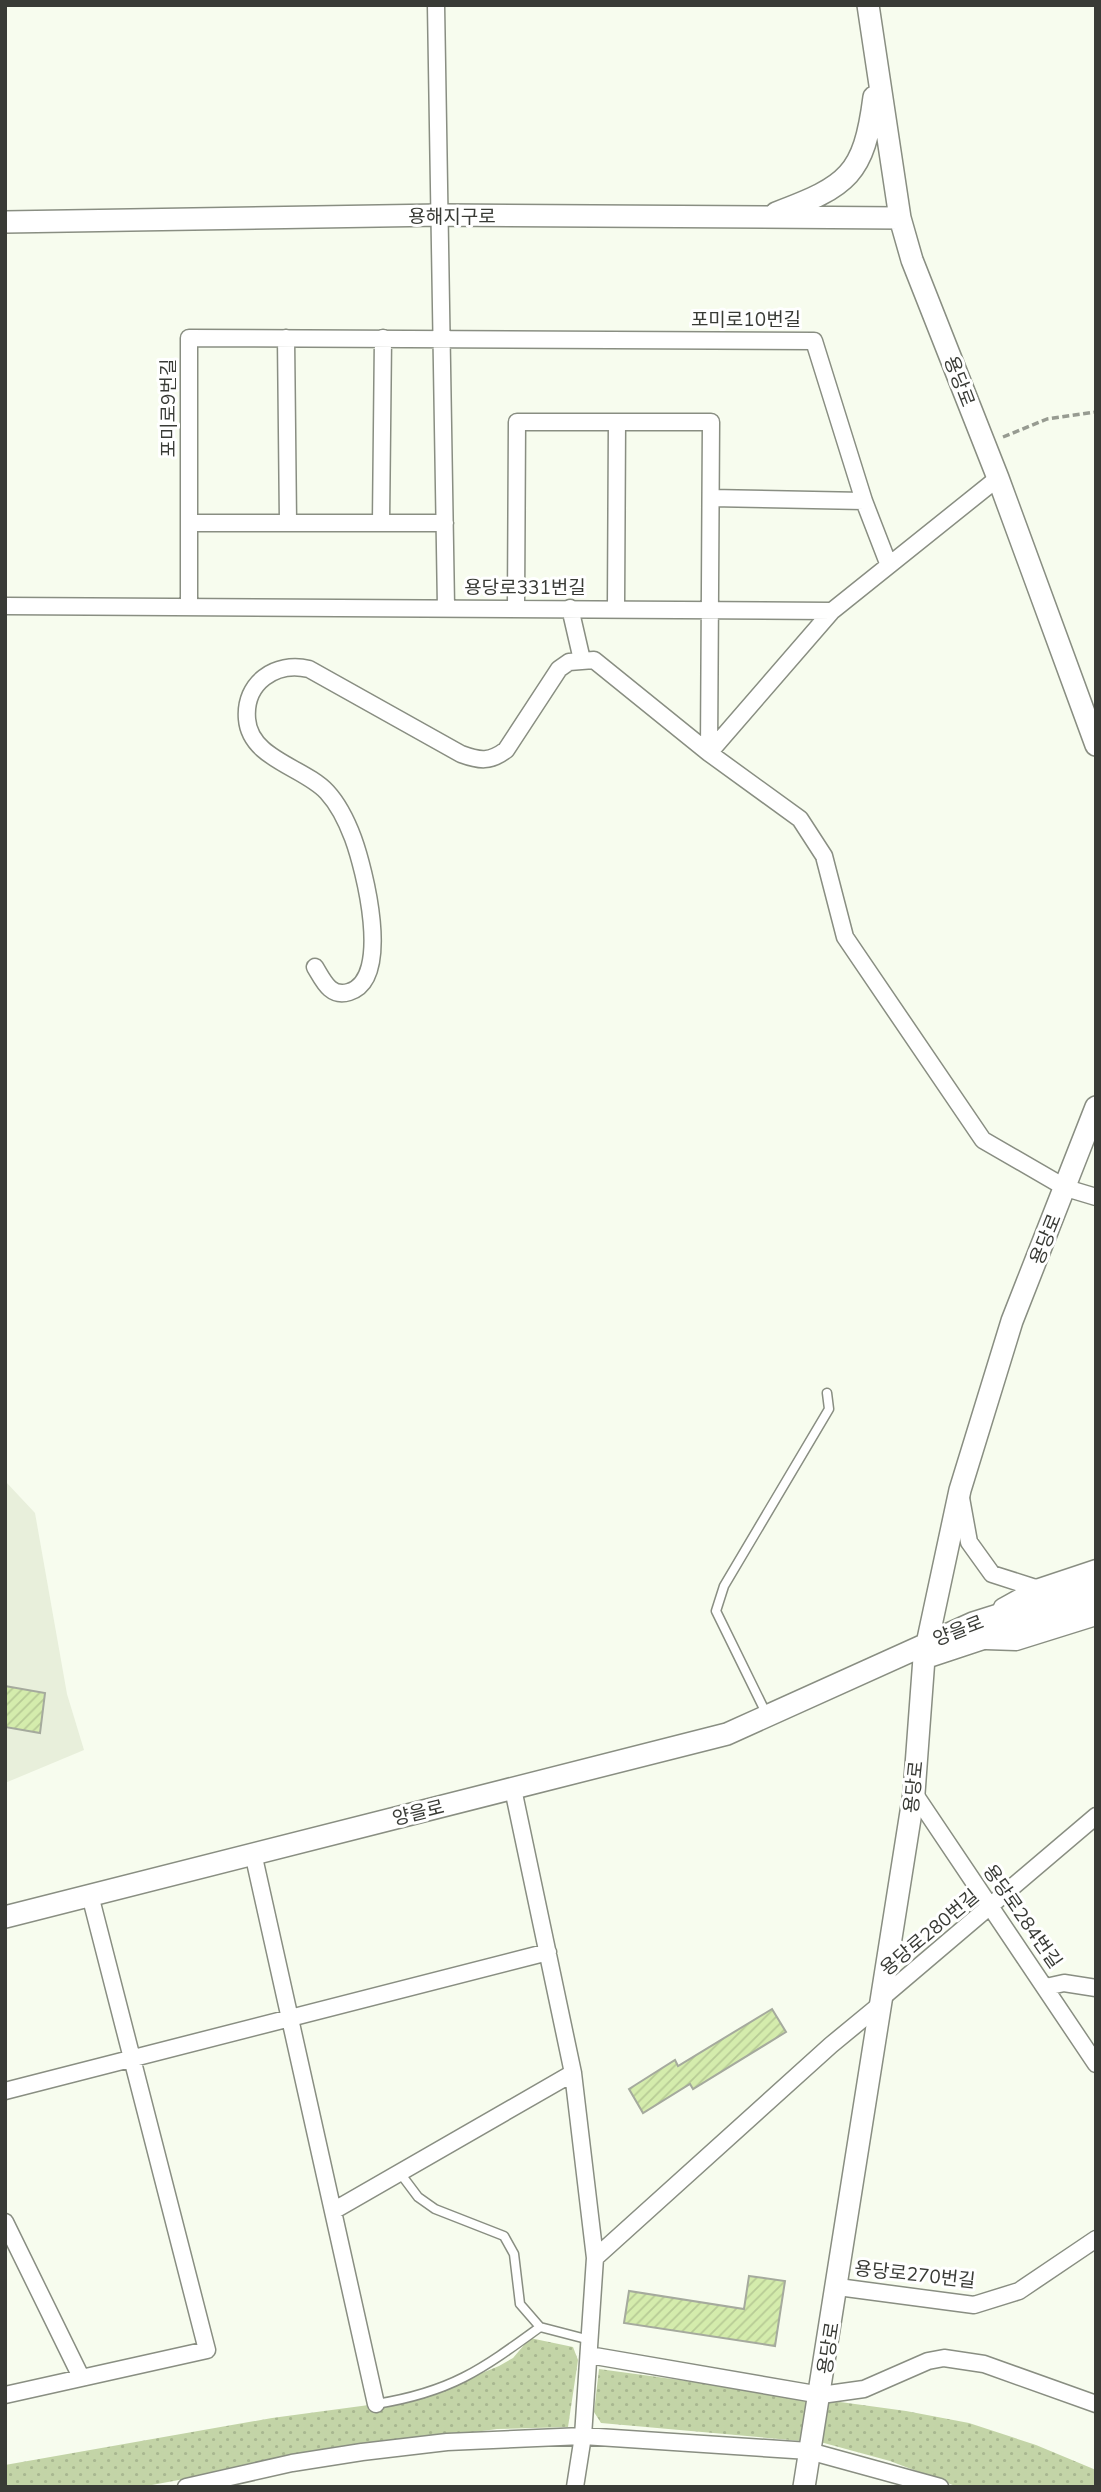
<svg xmlns="http://www.w3.org/2000/svg" width="1101" height="2492" font-family="'Nunito Sans','Noto Sans KR',sans-serif">
  <style>
    .built { fill: #e8efdb }
    .park { fill: url(#park-dots) }
    .building { fill: url(#building-hatch); stroke: #a5aa9d; stroke-width: 2 }
    .lines { fill: none; stroke-linecap: round; stroke-linejoin: round }
    .service-casing { stroke: #898e82; stroke-width: 11 }
    .minor-casing { stroke: #898e82; stroke-width: 19 }
    .tertiary-casing { stroke: #898e82; stroke-width: 24 }
    .path { stroke: #979b91; stroke-width: 3.5; stroke-dasharray: 7 3.5; stroke-linecap: butt }
    .service { stroke: #fff; stroke-width: 8 }
    .minor { stroke: #fff; stroke-width: 16 }
    .tertiary { stroke: #fff; stroke-width: 21 }
    .labels { text-anchor: middle; stroke-width: 6; stroke-linejoin: round; paint-order: stroke }
    .street-label { font-size: 19px; fill: #393b36; stroke: #fff }
  </style>
  <defs>
    <pattern id="park-dots" width="8" height="8" patternUnits="userSpaceOnUse" patternTransform="scale(1.75)"><rect width="8" height="8" fill="#c3d4a7"/><path d="M2 2h.1M6 6h.1" fill="none" stroke="#a8b790" stroke-width="1.8" stroke-linecap="round"/></pattern>
    <pattern id="building-hatch" width="6" height="6" patternUnits="userSpaceOnUse" patternTransform="scale(1.75)"><rect width="6" height="6" fill="#d4ecac"/><path d="M-1 1l2-2M0 6l6-6M5 7l2-2" fill="none" stroke="#b7cb95"/></pattern>
  </defs>
  <rect width="100%" height="100%" fill="#f7fcee"/>
  <path class="built" d="M5,1481L35,1513L67,1694L84,1750L5,1783Z"/>
  <path class="park" d="M530,2338L573,2347L578,2360L568,2427L497,2429L353,2448L141,2487H5V2465L272,2418L421,2398L499,2366L513,2358Z
    M599,2369L906,2411L969,2423L1036,2445L1096,2470V2487H958L890,2461L824,2443L601,2423L594,2412Z"/>
  <path class="building" d="M5,1686L45,1693L40,1733L5,1727Z
    M772,2009L786,2032L693,2089L690,2084L643,2113L629,2089L675,2060L678,2066Z
    M749,2276L785,2281L775,2346L624,2323L629,2291L744,2309Z"/>
  <g class="lines">
    <g class="service-casing">
      <path id="service" d="M767,1715L716,1611L724,1586L829,1409L827,1393
        M400,2173L418,2197L435,2209L504,2236L514,2254L520,2304L540,2327L590,2340
        M376,2404C451,2392 481,2370 540,2327"/>
    </g>
    <g class="minor-casing">
      <path id="minor" d="M436,5L446,607
        M286,338L288,522
        M711,498L864,501
        M381,522L383,338
        M189,523H445
        M5,606L832,611L998,478
        M189,606V338L814,341L864,501L888,563
        M516,607L517,422H711L709,753
        M570,608L582,660
        M616,608L617,422
        M709,753L832,611
        M315,967C323,980 330,998 349,992C393,979 364,868 353,838C347,822 339,805 327,792C304,767 250,759 247,719C244,683 275,661 309,669L461,754C480,761 490,762 506,750L559,669L569,662L594,660L709,753L800,819L824,856L845,937L983,1140L1066,1188L1096,1197
        M961,1498L969,1542L992,1574L1036,1588
        M1002,1607L1036,1588L1096,1568
        M986,1641L1016,1642L1096,1617
        M513,1789L573,2073L595,2258L583,2436L575,2487
        M914,1793L1096,2064
        M253,1853L376,2404
        M1046,1987L1064,1983L1096,1988
        M883,1997L1096,1816
        M5,2091L548,1952
        M333,2211L573,2073
        M5,2222L81,2377
        M595,2258L831,2045L882,2003
        M838,2287L974,2305L1019,2291L1096,2239
        M589,2355L821,2395L864,2389L928,2361L944,2358L984,2364L1096,2404
        M5,2395L207,2350L90,1895
        M186,2487L292,2463L362,2452L447,2442L583,2436L809,2451L940,2487"/>
    </g>
    <g class="tertiary-casing">
      <path id="tertiary" d="M868,5L900,218L912,260L998,478L1096,745
        M776,213C848,186 864,175 874,97
        M5,222L441,215L900,218
        M924,1658L1096,1601
        M5,1917L727,1734L973,1623L1096,1584
        M804,2487L914,1793L924,1658L960,1490L1012,1321L1096,1107"/>
    </g>
    <path class="path" d="M1003,437L1047,419L1096,412"/>
    <use href="#service" class="service"/>
    <use href="#minor" class="minor"/>
    <use href="#tertiary" class="tertiary"/>
  </g>
  <g class="labels">
    <g class="street-label">
      <text x="452" y="223">용해지구로</text>
      <text x="746" y="326">포미로10번길</text>
      <text transform="translate(960 381) rotate(69)" y="7">용당로</text>
      <text transform="translate(168 408) rotate(-90)" y="7">포미로9번길</text>
      <text x="525" y="594">용당로331번길</text>
      <text transform="translate(1045 1239) rotate(-68)" y="7">용당로</text>
      <text transform="translate(958 1630) rotate(-21)" y="7">양을로</text>
      <text transform="translate(913 1787) rotate(-84)" y="7">용당로</text>
      <text transform="translate(418 1812) rotate(-14)" y="7">양을로</text>
      <text transform="translate(1023 1916) rotate(55)" y="7">용당로284번길</text>
      <text transform="translate(929 1932) rotate(-40)" y="7">용당로280번길</text>
      <text transform="translate(915 2274) rotate(6)" y="7">용당로270번길</text>
      <text transform="translate(828 2348) rotate(-81)" y="7">용당로</text>
    </g>
  </g>
  <rect width="1101" height="2492" fill="none" stroke="#393b36" stroke-width="14"/>
</svg>
